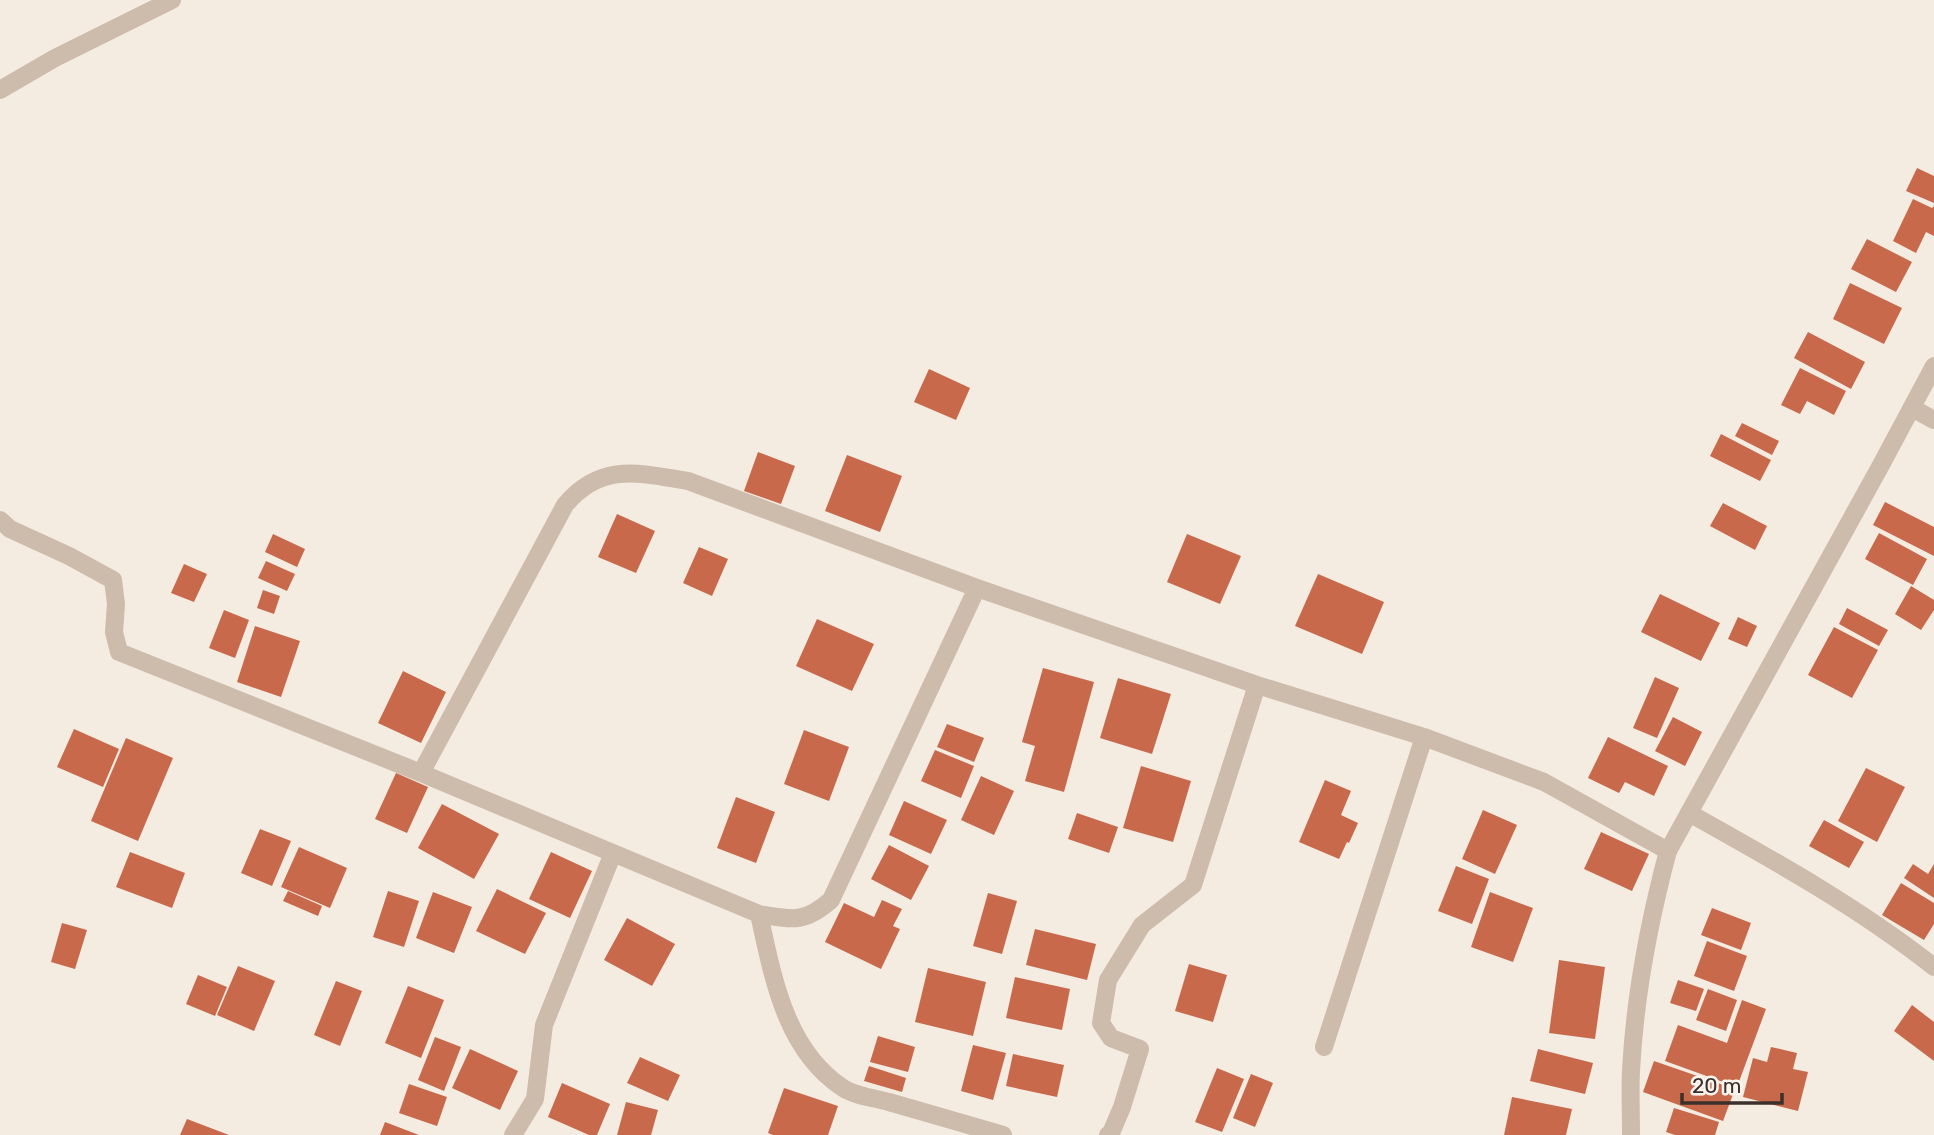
<svg xmlns="http://www.w3.org/2000/svg" width="1934" height="1135" font-family="Rubik,sans-serif">
  <style>
    .building { fill: #c8694b }
    .lines { fill: none; stroke-linecap: round; stroke-linejoin: round }
    .service { stroke: #cdbbac; stroke-width: 18 }
    .minor { stroke: #cdbbac; stroke-width: 18 }
    .tertiary { stroke: #cdbbac; stroke-width: 18 }
  </style>
  <rect width="100%" height="100%" fill="#f4ebe1"/>
  <path class="building" d="M1917,168L1934,176V203L1906,191Z
    M1913,199L1932,208L1934,206V236L1926,232L1916,253L1893,241Z
    M1867,239L1912,262L1896,292L1851,269Z
    M1850,283L1902,308L1884,344L1833,319Z
    M1808,332L1865,362L1851,389L1794,358Z
    M1800,368L1846,391L1834,415L1807,401L1800,414L1781,405Z
    M929,369L970,388L956,420L914,402Z
    M1742,423L1779,441L1772,455L1735,436Z
    M1721,434L1771,460L1760,481L1710,456Z
    M758,452L795,466L781,504L744,491Z
    M847,455L902,476L880,532L825,511Z
    M1885,502L1934,527V556L1873,525Z
    M1723,503L1767,526L1755,550L1710,526Z
    M617,514L655,531L636,573L598,557Z
    M1879,533L1927,559L1913,585L1865,559Z
    M273,534L305,549L297,567L265,552Z
    M1187,534L1241,556L1220,604L1167,582Z
    M699,547L728,559L712,596L683,583Z
    M266,561L295,574L287,591L258,578Z
    M184,564L207,574L194,602L171,593Z
    M1318,574L1384,602L1362,654L1295,626Z
    M1911,586L1934,600V610L1921,630L1895,614Z
    M263,590L280,596L274,614L257,608Z
    M1660,594L1720,623L1701,661L1641,632Z
    M1847,608L1888,630L1879,646L1839,624Z
    M224,610L249,620L235,658L209,648Z
    M1738,617L1757,626L1747,647L1728,639Z
    M817,619L874,644L852,691L796,666Z
    M255,626L300,641L281,697L237,682Z
    M1834,627L1878,650L1852,698L1808,675Z
    M1043,668L1094,682L1064,792L1025,781L1035,746L1022,742Z
    M403,671L446,692L421,743L378,723Z
    M1655,677L1679,688L1657,738L1633,728Z
    M1118,678L1171,694L1152,754L1100,738Z
    M1673,717L1702,732L1685,766L1655,751Z
    M947,724L984,738L974,762L937,747Z
    M74,729L119,749L103,787L57,767Z
    M804,730L849,747L829,801L784,784Z
    M1608,737L1668,766L1654,796L1625,782L1619,793L1588,778Z
    M126,738L173,758L138,841L91,821Z
    M935,750L974,766L961,798L921,781Z
    M1141,766L1191,781L1173,842L1123,828Z
    M1866,768L1905,787L1877,842L1838,821Z
    M396,773L428,787L407,833L375,819Z
    M981,776L1014,791L994,835L961,820Z
    M1325,780L1351,791L1341,815L1358,823L1349,843L1347,842L1339,859L1299,842Z
    M736,797L775,812L756,863L717,848Z
    M904,801L947,820L931,854L889,835Z
    M442,804L499,834L474,879L418,848Z
    M1483,810L1517,825L1495,874L1462,859Z
    M1077,813L1118,827L1109,853L1068,839Z
    M1824,820L1864,842L1849,868L1809,846Z
    M260,829L291,841L272,886L241,873Z
    M1601,832L1649,854L1632,891L1584,869Z
    M889,845L929,866L911,900L871,879Z
    M299,847L347,868L330,908L281,887Z
    M130,852L185,873L172,908L116,887Z
    M551,852L592,871L570,918L529,899Z
    M1913,864L1928,874L1934,864V898L1904,878Z
    M1456,866L1489,879L1472,924L1438,911Z
    M1901,883L1934,903V924L1924,940L1882,915Z
    M497,889L546,913L525,954L476,931Z
    M288,891L322,906L318,916L283,901Z
    M388,891L419,901L404,947L373,937Z
    M433,892L472,907L454,953L416,938Z
    M1490,892L1533,908L1513,962L1471,947Z
    M988,893L1017,901L1002,954L973,946Z
    M882,900L902,909L893,926L900,929L881,969L825,942L844,903L874,917Z
    M1712,908L1751,923L1741,950L1701,935Z
    M627,918L675,944L652,986L604,960Z
    M62,923L87,930L75,969L51,962Z
    M1035,929L1096,944L1087,980L1026,965Z
    M1707,941L1747,956L1734,991L1694,976Z
    M1559,960L1605,967L1595,1039L1549,1033Z
    M1189,964L1227,975L1213,1022L1175,1011Z
    M238,966L275,981L254,1031L217,1015Z
    M928,968L986,982L973,1036L915,1022Z
    M198,975L227,987L215,1016L186,1004Z
    M1015,977L1070,989L1062,1030L1006,1018Z
    M1678,980L1704,989L1696,1011L1670,1003Z
    M336,981L362,991L340,1046L314,1035Z
    M408,986L444,1000L421,1058L385,1043Z
    M1708,989L1737,1000L1726,1031L1696,1020Z
    M1742,1000L1766,1009L1737,1087L1665,1061L1678,1025L1727,1043Z
    M1912,1005L1934,1022V1061L1894,1031Z
    M878,1036L915,1047L908,1072L870,1062Z
    M435,1037L461,1047L444,1091L418,1080Z
    M973,1045L1006,1053L993,1100L961,1091Z
    M1771,1047L1797,1053L1793,1069L1808,1072L1798,1111L1743,1097L1753,1058L1767,1062Z
    M470,1049L518,1071L500,1110L452,1088Z
    M1538,1049L1593,1063L1585,1094L1530,1081Z
    M1013,1054L1064,1065L1057,1097L1006,1086Z
    M640,1057L680,1075L668,1101L627,1083Z
    M1654,1061L1735,1089L1723,1121L1643,1092Z
    M869,1066L906,1078L902,1092L864,1081Z
    M1217,1068L1244,1079L1222,1132L1195,1122Z
    M1251,1074L1273,1083L1255,1127L1233,1118Z
    M562,1083L610,1104L597,1135H589L548,1117Z
    M409,1084L447,1097L437,1126L399,1113Z
    M784,1088L838,1106L828,1135H773L768,1133Z
    M1512,1097L1572,1109L1566,1135H1504Z
    M626,1102L658,1110L651,1135H617Z
    M1674,1108L1719,1122L1715,1135H1675L1666,1132Z
    M187,1119L229,1135H180Z
    M385,1122L419,1135H380Z"/>
  <g class="lines">
    <path class="service" d="M0,90L55,58L172,0
      M1912,408L1934,420"/>
    <path class="minor" d="M0,520L10,529L69,556L113,580L116,604L114,632L119,652L421,773L759,914C793,920 805,923 831,900L977,588
      M421,773L565,505C601,462 639,473 688,481L977,588L1257,685L1424,737L1544,782L1668,851
      M1689,813C1773,860 1858,907 1934,967
      M759,914C773,977 785,1050 843,1088C855,1096 875,1098 889,1102C927,1113 965,1124 1003,1135
      M1324,1047L1424,737
      M513,1135L535,1099L544,1025L613,853
      M1108,1135L1111,1133L1122,1107L1140,1049L1111,1038L1101,1023L1108,980L1142,925L1193,885L1257,685"/>
    <path class="tertiary" d="M1631,1135C1631,1113 1630,1091 1631,1070C1635,996 1649,922 1668,851L1881,465L1934,366"/>
  </g>
  <path d="M1682 1093v10h100v-10" fill="none" stroke="#3b302b" stroke-width="3.5"/>
  <text x="1692" y="1093" font-size="21" fill="#3b302b" stroke="#fbf5ee" stroke-width="5" paint-order="stroke">20 m</text>
</svg>
